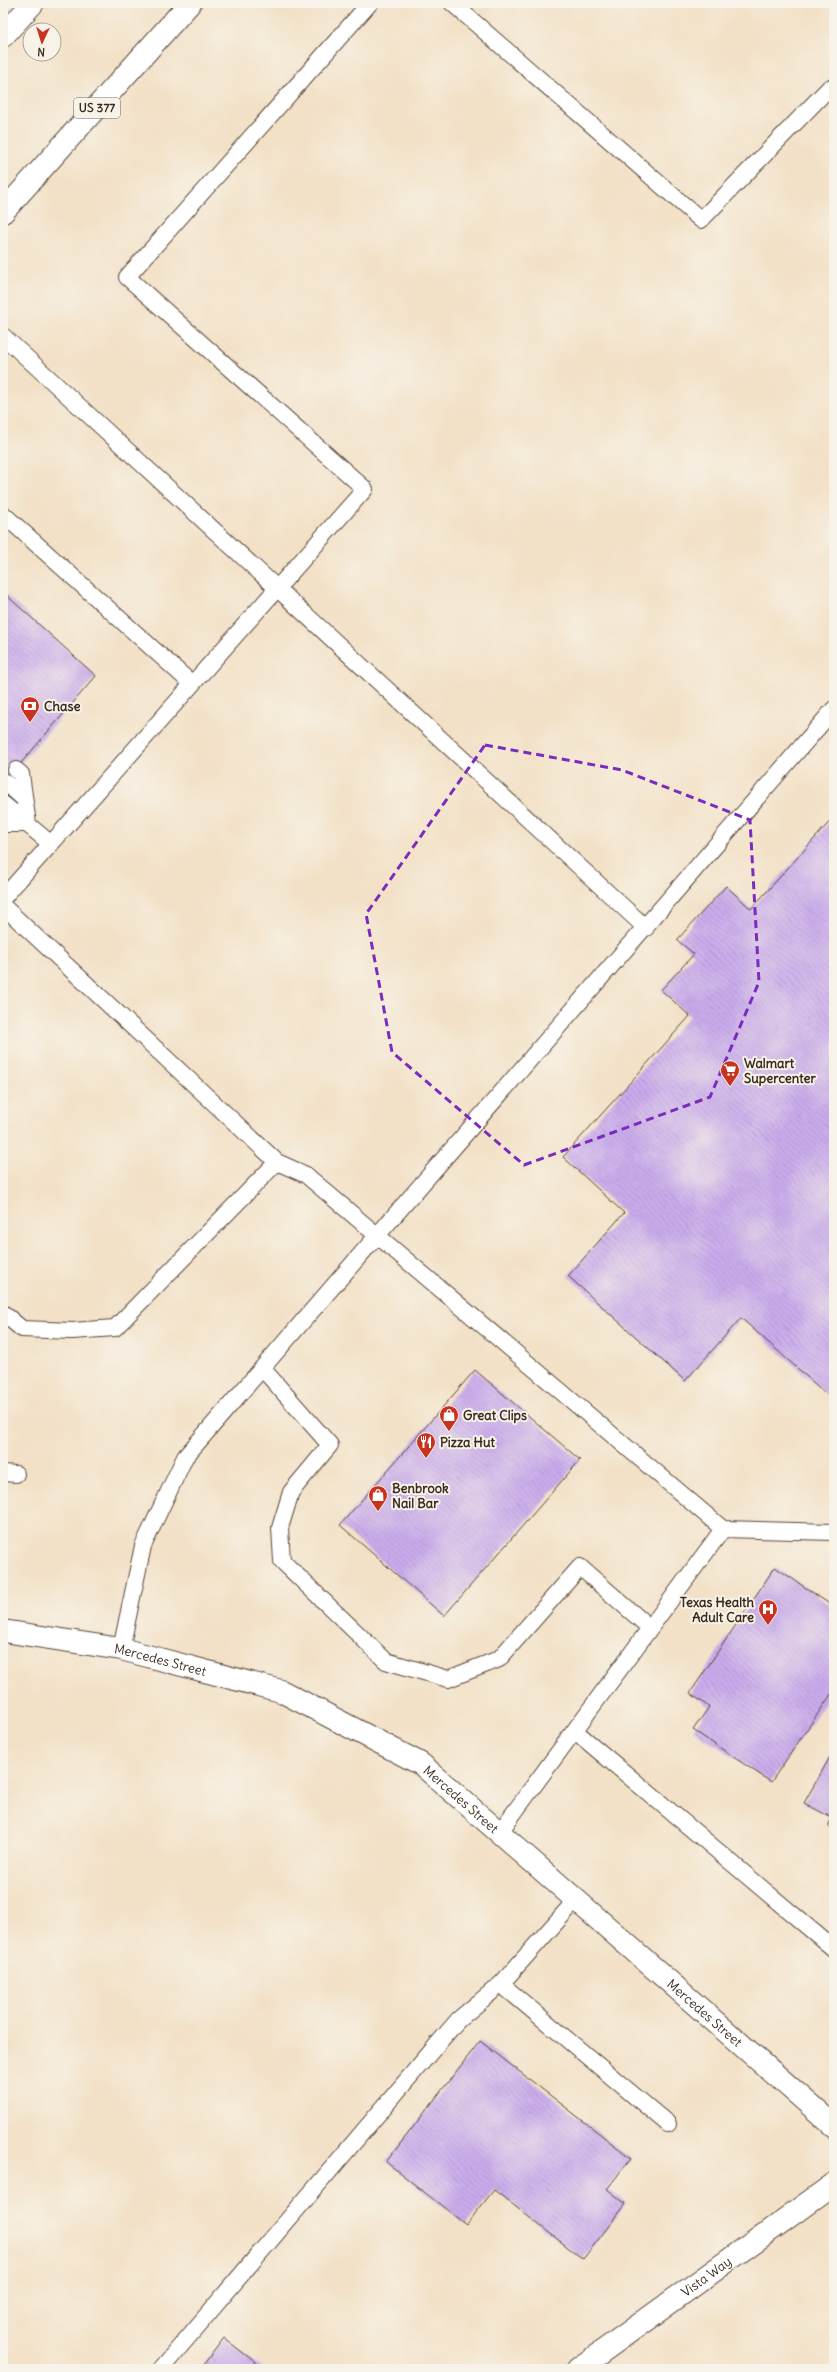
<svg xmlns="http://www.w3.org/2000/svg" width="837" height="2372" font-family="Delius,sans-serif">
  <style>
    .building { fill: url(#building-back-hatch) }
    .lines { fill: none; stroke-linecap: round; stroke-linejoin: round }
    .lane-casing { stroke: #574537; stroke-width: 18 }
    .secondary-casing { stroke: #574537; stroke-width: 24 }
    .highway-casing { stroke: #574537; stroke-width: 24 }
    .lane { stroke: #fff; stroke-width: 16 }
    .secondary { stroke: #fff; stroke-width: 22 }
    .highway { stroke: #fff; stroke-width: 22 }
    .marked { fill: none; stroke: #7b2cbf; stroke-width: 3; stroke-dasharray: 8 5; stroke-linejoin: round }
    .labels { text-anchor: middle; stroke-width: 4; stroke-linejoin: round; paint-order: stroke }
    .shield { fill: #f7f3e8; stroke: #73665b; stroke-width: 1 }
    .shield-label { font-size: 12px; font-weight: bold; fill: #3b2a1e }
    .poi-label { font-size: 13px; font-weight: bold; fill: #3b2a1e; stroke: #f7f3e8; text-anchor: start }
    .street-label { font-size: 13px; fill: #3b2a1e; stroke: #f7f3e8 }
  </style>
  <defs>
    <pattern id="building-back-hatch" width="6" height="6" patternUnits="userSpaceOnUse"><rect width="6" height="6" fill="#caaced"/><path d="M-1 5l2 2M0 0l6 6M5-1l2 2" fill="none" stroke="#a58cbf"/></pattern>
  </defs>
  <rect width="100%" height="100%" fill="#f7f3e8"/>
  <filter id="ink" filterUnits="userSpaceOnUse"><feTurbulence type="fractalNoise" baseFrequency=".025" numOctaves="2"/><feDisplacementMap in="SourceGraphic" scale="8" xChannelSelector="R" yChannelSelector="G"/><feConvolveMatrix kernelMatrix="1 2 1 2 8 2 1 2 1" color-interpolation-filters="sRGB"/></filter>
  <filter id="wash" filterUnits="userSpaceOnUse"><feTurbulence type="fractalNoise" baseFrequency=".012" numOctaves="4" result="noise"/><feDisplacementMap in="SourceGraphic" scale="16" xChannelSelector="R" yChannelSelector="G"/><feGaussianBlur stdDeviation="0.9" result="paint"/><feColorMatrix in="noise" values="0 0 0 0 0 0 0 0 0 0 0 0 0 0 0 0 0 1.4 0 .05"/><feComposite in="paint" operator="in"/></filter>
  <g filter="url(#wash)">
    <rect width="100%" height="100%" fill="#f3e1c7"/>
    <g id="blocks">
      <path class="building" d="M3,592L96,676L3,784Z
        M834,817V1401L741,1318L685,1381L568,1276L624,1213L563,1157L690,1016L661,990L694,954L677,940L726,886L751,909Z
        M475,1370L580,1460L444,1616L340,1525Z
        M775,1567L834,1607V1690L771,1782L693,1730L709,1707L690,1693Z
        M834,1750V1830L828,1826L832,1818L804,1803Z
        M480,2041L631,2158L607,2189L626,2204L583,2259L494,2190L466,2225L386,2162Z
        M224,2338L264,2369H200Z"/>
    </g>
  </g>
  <g filter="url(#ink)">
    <use href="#blocks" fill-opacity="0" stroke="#574537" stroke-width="1"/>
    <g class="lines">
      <g class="lane-casing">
        <path id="lane" d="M452,3L701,220L829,88H834
          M3,336L646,928
          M3,514L192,684
          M5,782L24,799
          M3,804L51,844
          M3,824H28L21,774L16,770
          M3,898L365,489L127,277L370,3
          M3,906L277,1162
          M3,1313L22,1329L72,1331L115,1328L277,1162L306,1175L723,1529
          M262,1368L330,1445L291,1492L280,1528L282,1561L386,1661L448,1679L499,1659L580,1567L650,1628
          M3,1473L16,1474
          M121,1649L143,1546L185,1457L834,709
          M575,1731L834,1949
          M499,1833L723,1529L834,1532
          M501,1984L668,2124
          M161,2369L458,2020L501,1984L576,1900"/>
      </g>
      <g class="secondary-casing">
        <g id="secondary">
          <path id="s1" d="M3,1631L121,1649L281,1691L421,1764L834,2126"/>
          <path id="s2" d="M578,2369L834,2184"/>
        </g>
      </g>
      <g class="highway-casing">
        <path id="highway" d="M3,36L33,3
          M3,212L190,3"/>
      </g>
      <use href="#lane" class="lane"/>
      <use href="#secondary" class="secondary"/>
      <use href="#highway" class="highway"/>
    </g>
  </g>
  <path class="marked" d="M485,745L622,770L750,820L759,982L710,1097L524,1165L392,1052L366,914Z"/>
  <defs>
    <g id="bank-pin" transform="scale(1)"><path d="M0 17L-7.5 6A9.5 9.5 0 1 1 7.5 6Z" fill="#c8321e" stroke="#f7f3e8"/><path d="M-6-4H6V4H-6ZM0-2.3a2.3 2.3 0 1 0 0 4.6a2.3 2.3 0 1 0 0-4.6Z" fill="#fff"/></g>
    <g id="supermarket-pin" transform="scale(1)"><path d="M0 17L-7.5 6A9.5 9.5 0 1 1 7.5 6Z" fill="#c8321e" stroke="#f7f3e8"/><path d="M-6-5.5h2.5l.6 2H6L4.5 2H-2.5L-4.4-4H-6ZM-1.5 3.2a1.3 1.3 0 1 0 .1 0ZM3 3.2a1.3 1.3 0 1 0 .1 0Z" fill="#fff"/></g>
    <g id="shop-pin" transform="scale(1)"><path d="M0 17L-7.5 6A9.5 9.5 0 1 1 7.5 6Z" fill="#c8321e" stroke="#f7f3e8"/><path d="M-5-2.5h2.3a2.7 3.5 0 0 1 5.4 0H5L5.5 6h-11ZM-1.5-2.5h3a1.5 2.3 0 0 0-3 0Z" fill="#fff"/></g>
    <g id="restaurant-pin" transform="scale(1)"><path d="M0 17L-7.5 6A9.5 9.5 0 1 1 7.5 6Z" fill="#c8321e" stroke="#f7f3e8"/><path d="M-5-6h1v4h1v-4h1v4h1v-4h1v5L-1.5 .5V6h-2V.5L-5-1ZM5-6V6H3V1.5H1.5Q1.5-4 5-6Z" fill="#fff"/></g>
    <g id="hospital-pin" transform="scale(1)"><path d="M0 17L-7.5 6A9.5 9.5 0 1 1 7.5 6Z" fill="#c8321e" stroke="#f7f3e8"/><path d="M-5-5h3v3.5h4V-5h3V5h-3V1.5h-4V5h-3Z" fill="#fff"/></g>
  </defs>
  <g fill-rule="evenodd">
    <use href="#bank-pin" x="30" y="706"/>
    <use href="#supermarket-pin" x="730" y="1070"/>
    <use href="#shop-pin" x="449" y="1415"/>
    <use href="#restaurant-pin" x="426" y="1442"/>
    <use href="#shop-pin" x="378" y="1495"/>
    <use href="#hospital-pin" x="768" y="1609"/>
  </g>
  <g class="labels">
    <rect class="shield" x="74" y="98" width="46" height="20" rx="3"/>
    <g class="shield-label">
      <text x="97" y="112">US 377</text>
    </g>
    <g class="poi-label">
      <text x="44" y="711">Chase</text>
      <text x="744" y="1068">Walmart<tspan x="744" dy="15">Supercenter</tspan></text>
      <text x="463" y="1420">Great Clips</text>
      <text x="440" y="1447">Pizza Hut</text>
      <text x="392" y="1493">Benbrook<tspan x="392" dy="15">Nail Bar</tspan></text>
      <text x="754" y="1607" text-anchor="end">Texas Health<tspan x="754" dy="15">Adult Care</tspan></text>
    </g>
    <g class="street-label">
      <text dy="5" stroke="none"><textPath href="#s1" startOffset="160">Mercedes Street</textPath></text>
      <text dy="5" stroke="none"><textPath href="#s1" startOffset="496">Mercedes Street</textPath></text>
      <text dy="5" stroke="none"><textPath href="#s1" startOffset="820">Mercedes Street</textPath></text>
      <text dy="5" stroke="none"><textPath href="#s2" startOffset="158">Vista Way</textPath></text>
    </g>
  </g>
  <rect width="837" height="2372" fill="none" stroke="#f7f3e8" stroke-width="16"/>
  <g transform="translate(42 42) rotate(184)"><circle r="19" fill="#f7f3e8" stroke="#aca397"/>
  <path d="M0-3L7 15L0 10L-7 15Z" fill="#c8321e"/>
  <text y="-6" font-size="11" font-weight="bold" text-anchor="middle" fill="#3b2a1e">N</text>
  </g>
</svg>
